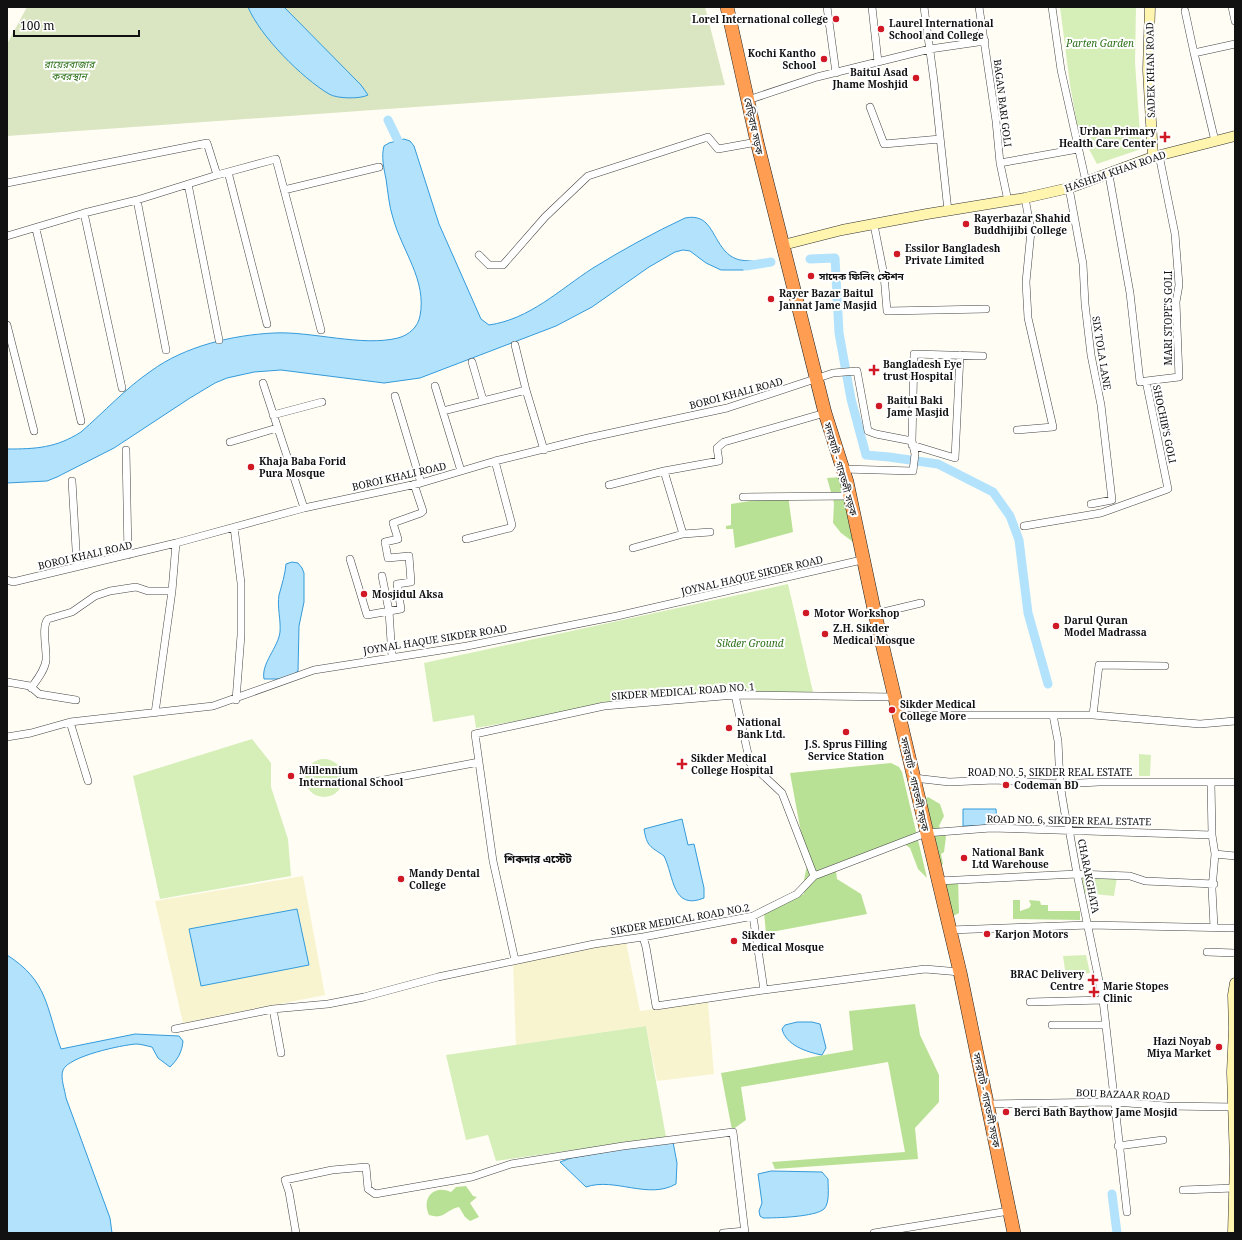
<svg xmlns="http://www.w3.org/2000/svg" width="1242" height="1240" font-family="'Noto Serif','Noto Sans Bengali',serif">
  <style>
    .farmland { fill: #f9f4d0 }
    .green { fill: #d6efb9 }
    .forest { fill: #b9e196 }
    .cemetery { fill: #dae5c1 }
    .water { fill: #b3e2fc; stroke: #339bdb }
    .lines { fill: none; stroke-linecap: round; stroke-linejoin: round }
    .canal { stroke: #b3e2fc; stroke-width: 9 }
    .street-casing { stroke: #444; stroke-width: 8 }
    .secondary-casing { stroke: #333; stroke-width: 11 }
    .highway-casing { stroke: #222; stroke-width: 14 }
    .street { stroke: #fff; stroke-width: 7 }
    .secondary { stroke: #fff5af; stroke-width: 10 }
    .highway { stroke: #ff9e52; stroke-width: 13 }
    .poi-dot { fill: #d01925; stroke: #fff; stroke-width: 1.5 }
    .labels { text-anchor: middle; stroke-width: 4; stroke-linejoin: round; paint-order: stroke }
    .poi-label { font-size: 10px; font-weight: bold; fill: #111; stroke: #fff; text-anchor: start }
    .park-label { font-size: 10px; font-style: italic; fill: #2d7119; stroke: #fff }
    .street-label { font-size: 10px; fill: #111; stroke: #fff }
    .neighbourhood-label { font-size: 11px; font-weight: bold; fill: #111; stroke: #fff }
  </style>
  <rect width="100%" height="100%" fill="#fffdf4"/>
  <path class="farmland" d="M303,876L325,995L183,1023L155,901Z
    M626,942L640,1011L708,1002L714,1074L657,1081L646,1026L516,1045L513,963Z"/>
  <path class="green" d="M1060,7H1136L1135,62L1141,149L1097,164L1078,129L1070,85Z
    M788,584L813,692L756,693L556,714L476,728L474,715L433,722L424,663Z
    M252,739L271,763V787L288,839L291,876L160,899L133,776Z
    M1139,754L1151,755L1150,776H1139Z
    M305 778a19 19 0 1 1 38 0a19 19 0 1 1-38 0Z
    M1080,876L1117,877L1114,896L1083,893Z
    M1086,955L1090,973L1066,976L1063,956Z
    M646,1026L666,1137L496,1161L488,1135L466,1140L446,1055Z"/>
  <path class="forest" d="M842,477L860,547L841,533L833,523L834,503L827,478Z
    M788,495L793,532L735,548L733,529H726V526L731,525V504Z
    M891,763L899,767L902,772L927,878L918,869L910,848L903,843L835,864L837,879L861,894L867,914L766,933L764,913L804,894L803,885L807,865L790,773Z
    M928,797L940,804L944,816L939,826L946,837L944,852L941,854L943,864L936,870L920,802Z
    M958,879L959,913L951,917L944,882Z
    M1013,900H1020V911L1029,908L1031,905L1029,900L1040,901L1041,905H1048V911H1080V920L1013,919Z
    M915,1004L920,1035L939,1075V1102L915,1128L918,1159L775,1169L772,1162L905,1152L888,1062L741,1087L746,1120L732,1130L721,1073L853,1050L849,1011Z
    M466,1186L473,1196L477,1197L470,1203L479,1217L470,1221L465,1217L459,1207C445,1210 445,1220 429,1215C421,1198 434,1184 451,1192L456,1187Z"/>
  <path class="cemetery" d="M27,7H705L725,85L7,136V44Z"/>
  <path class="water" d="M248,7H284L361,85L368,95C361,99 337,99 329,94C302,78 260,36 248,7Z
    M404,139L410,141L414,146L439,224L481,319L489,325C530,319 559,290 593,268C622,250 653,233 685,218C710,213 711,235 725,251C739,266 751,257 759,264L743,270H721L706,263L690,251L683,250L675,252L649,267L592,307L556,326L420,378L384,383L281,370L254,372L227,378L215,383L190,398L114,448L57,477L47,481L7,483V449C36,449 56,448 81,432C104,412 126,388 151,371C185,346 233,335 274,333C311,331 362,347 398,338C409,335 418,327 420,316C427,280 402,251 393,218C389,206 388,192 386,179C384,169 381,157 384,146L389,143Z
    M292,562L298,563L302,568L304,573V602L299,626L298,671L288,679H264C261,663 278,648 280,632C281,620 277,607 279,595C282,584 285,575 286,564Z
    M963,809H996L997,825L963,826Z
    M682,819L688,845L694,844L704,888V898C672,911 674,876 664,856C650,846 647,847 644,829Z
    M297,909L309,965L201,986L189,929Z
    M7,955C48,981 46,1007 61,1049L135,1034L179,1036L183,1041C182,1052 178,1059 170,1067L158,1058L152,1047C147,1046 141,1044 136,1044C122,1045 69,1056 63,1070C60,1078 65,1090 66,1098L110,1218L112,1233H7Z
    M797,1022H812L820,1024L826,1048L822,1055C806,1052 786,1045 782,1029L785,1025Z
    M673,1142L677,1163L676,1184C648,1200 615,1177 586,1187L560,1162L571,1158L622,1149Z
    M771,1171L822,1172L828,1179C828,1187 830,1203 824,1209C815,1217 776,1218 763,1218L760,1216L759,1211L762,1203L758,1174Z"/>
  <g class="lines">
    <path class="canal" d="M388,120L403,151
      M810,259L835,258L839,333L851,399L866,455L889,457L938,464L993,492L1010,516L1019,540L1028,613L1048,684
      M746,266L771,262
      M1112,1194L1117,1233"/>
    <g class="street-casing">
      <path id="street" d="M827,7L836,73
        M872,7L878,62
        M924,7L934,81L948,211
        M979,7L996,121L1000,163L1008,201
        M1052,7L1061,70L1086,182
        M1232,7L1235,21
        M1185,11L1194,53
        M748,100L817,77L930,49L985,41
        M870,107L884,144L940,139
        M1215,141L1194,53L1235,44
        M1000,163L1078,149
        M228,172L267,324
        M7,183L207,143L217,175
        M188,184L219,340
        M1069,188L1083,264L1085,304L1091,355L1101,405L1112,500L1091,504
        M284,190L379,167
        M137,200L166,350
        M84,213L122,388
        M874,225L884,275L887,311L986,309
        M36,229L81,421
        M7,236L84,213L137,200L217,175L276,159L321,330
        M479,255L489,265H503L545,217L588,176L708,137L718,149L757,142
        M7,325L34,431
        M515,345L526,390L544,450
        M472,362L483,400
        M1146,381L1179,377L1176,302L1179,285L1175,234L1159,155
        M263,383L304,508
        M435,386L461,471
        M395,396L421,483
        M443,411L526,390
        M273,415L322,402
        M1017,430L1053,427L1028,318L1026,282L1031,231L1025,198
        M230,442L277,428
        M912,445L955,458L960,355
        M126,450L128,555
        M843,469L913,471L915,454L912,441L914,354L983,356
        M664,471L683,534
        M72,481L77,566
        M609,485L664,471L719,461L717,448L724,442L825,413
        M743,497L852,496
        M1024,526L1101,513L1168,489L1146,381L1140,382L1130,293L1109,175
        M234,527L241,583V635L236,700
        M466,539L510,528L512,525L495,461
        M633,548L683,534L710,532
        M350,559L367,615L401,609L397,584L411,582L409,556L388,558L385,542L398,539L393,523L421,513L423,511L414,484
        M382,576L389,611L392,657
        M7,580L13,582L176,543L304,508L421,483L495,461L588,438L727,408L833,373L857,371L868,431L876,434L912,441
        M875,614L921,603
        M7,682L30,686L39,694L76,700
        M31,688C37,680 45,670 46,660C47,650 41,626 48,619L72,612L95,596L110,591L136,587L148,591H172
        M735,695L750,763L782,793L814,876
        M155,713L172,591L176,543
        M899,715H1093L1200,724L1235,721
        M1053,715L1058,741L1060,784L1065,814L1069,829L1077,874L1103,1000L1127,1212
        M1093,715L1099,665L1165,666
        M70,722L88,781
        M7,737L31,733L70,722L213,706L314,670L467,646L617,616L866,559
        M914,778L949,782L995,780L1060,784L1099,782H1235
        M368,783L479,762
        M1211,783L1212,835L1215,854L1212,889L1214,927
        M1215,854L1235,856
        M938,881L1077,874L1130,876L1145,881L1214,884
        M950,930L1089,925L1235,928
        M643,937L646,947L656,1006L764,990L753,916
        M1207,952L1235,953
        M515,960L493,861L475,734L604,706L735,695L895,697
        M764,990L925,969L960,972
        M1030,1002L1103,1000
        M273,1009L281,1053
        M1052,1025H1106
        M175,1029L273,1009L328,1004L364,997L438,977L594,944L643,937L753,916L797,894L814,876L926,833L991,828L1212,835
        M988,1104L1115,1102L1167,1106L1235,1107
        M1118,1146L1163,1140
        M1183,1190L1234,1188
        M296,1233L289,1192L285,1180L332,1170L366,1167L368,1189L375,1194L472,1177L511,1164L623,1146L733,1132L745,1233
        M723,1233L745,1231
        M874,1233L1009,1211"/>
    </g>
    <g class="secondary-casing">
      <path id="secondary" d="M1150,7L1148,70L1153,157
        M783,245L842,230L927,214L1025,198L1069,188L1153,157L1235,136
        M1233,1233L1235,1161L1232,1072L1234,1029L1233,995L1235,983"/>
    </g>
    <g class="highway-casing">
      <path id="highway" d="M727,7L757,142L825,413L847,482L875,614L960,972L1014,1233"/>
    </g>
    <use href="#street" class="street"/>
    <use href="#secondary" class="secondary"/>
    <use href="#highway" class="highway"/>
  </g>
  <g class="poi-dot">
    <circle cx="836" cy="19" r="4"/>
    <circle cx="881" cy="29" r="4"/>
    <circle cx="824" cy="59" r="4"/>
    <circle cx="916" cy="78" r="4"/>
    <path d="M1163 131h4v4h4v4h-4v4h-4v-4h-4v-4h4z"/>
    <circle cx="966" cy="224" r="4"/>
    <circle cx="897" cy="254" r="4"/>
    <circle cx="811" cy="276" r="4"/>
    <circle cx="771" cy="299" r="4"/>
    <path d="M872 364h4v4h4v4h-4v4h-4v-4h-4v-4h4z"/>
    <circle cx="879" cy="406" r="4"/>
    <circle cx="251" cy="467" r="4"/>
    <circle cx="364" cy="594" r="4"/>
    <circle cx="806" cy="613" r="4"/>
    <circle cx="1056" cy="626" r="4"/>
    <circle cx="825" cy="634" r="4"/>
    <circle cx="892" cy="710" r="4"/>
    <circle cx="729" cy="728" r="4"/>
    <circle cx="846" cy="732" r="4"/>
    <path d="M680 758h4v4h4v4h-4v4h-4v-4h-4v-4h4z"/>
    <circle cx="291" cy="776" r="4"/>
    <circle cx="1006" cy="785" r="4"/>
    <circle cx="964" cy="858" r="4"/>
    <circle cx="401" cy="879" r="4"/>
    <circle cx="987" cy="934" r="4"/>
    <circle cx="734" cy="941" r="4"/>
    <path d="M1091 974h4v4h4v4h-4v4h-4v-4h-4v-4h4z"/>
    <path d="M1092 986h4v4h4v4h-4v4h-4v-4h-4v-4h4z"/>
    <circle cx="1219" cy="1047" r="4"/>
    <circle cx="1006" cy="1112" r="4"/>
  </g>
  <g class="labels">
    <g class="poi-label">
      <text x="828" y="23" text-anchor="end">Lorel International college</text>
      <text x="889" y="27">Laurel International<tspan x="889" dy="12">School and College</tspan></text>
      <text x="816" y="57" text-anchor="end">Kochi Kantho<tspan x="816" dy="12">School</tspan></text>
      <text x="908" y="76" text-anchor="end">Baitul Asad<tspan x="908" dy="12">Jhame Moshjid</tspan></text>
      <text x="1156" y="135" text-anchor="end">Urban Primary<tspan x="1156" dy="12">Health Care Center</tspan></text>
      <text x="974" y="222">Rayerbazar Shahid<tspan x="974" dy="12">Buddhijibi College</tspan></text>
      <text x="905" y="252">Essilor Bangladesh<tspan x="905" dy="12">Private Limited</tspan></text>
      <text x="819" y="280">সাদেক ফিলিং স্টেশন</text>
      <text x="779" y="297">Rayer Bazar Baitul<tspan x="779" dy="12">Jannat Jame Masjid</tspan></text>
      <text x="883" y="368">Bangladesh Eye<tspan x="883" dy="12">trust Hospital</tspan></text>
      <text x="887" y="404">Baitul Baki<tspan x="887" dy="12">Jame Masjid</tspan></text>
      <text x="259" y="465">Khaja Baba Forid<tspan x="259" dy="12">Pura Mosque</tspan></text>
      <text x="372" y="598">Mosjidul Aksa</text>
      <text x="814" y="617">Motor Workshop</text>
      <text x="1064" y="624">Darul Quran<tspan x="1064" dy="12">Model Madrassa</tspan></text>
      <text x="833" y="632">Z.H. Sikder<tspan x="833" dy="12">Medical Mosque</tspan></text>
      <text x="900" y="708">Sikder Medical<tspan x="900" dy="12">College More</tspan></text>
      <text x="737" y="726">National<tspan x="737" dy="12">Bank Ltd.</tspan></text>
      <text x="846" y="748" text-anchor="middle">J.S. Sprus Filling<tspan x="846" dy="12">Service Station</tspan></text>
      <text x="691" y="762">Sikder Medical<tspan x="691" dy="12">College Hospital</tspan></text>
      <text x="299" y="774">Millennium<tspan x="299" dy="12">International School</tspan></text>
      <text x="1014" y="789">Codeman BD</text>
      <text x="972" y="856">National Bank<tspan x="972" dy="12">Ltd Warehouse</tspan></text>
      <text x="409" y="877">Mandy Dental<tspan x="409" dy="12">College</tspan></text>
      <text x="995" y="938">Karjon Motors</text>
      <text x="742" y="939">Sikder<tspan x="742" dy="12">Medical Mosque</tspan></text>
      <text x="1084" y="978" text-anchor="end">BRAC Delivery<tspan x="1084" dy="12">Centre</tspan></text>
      <text x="1103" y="990">Marie Stopes<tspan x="1103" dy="12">Clinic</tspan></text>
      <text x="1211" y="1045" text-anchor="end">Hazi Noyab<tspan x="1211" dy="12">Miya Market</tspan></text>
      <text x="1014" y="1116">Berci Bath Baythow Jame Mosjid</text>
    </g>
    <g class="park-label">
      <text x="1100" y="47">Parten Garden</text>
      <text x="69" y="68">রায়েরবাজার<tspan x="69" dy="12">কবরস্থান</tspan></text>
      <text x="750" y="647">Sikder Ground</text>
    </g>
    <g class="street-label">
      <text transform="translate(1150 70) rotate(-91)" y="4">SADEK KHAN ROAD</text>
      <text transform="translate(1003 103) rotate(83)" y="4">BAGAN BARI GOLI</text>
      <text transform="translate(754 126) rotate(78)" y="4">বেড়িবাধ সড়ক</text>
      <text transform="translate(1115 171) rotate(-19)" y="4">HASHEM KHAN ROAD</text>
      <text transform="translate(1168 318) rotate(-90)" y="4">MARI STOPE'S GOLI</text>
      <text transform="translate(1102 353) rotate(81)" y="4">SIX TOLA LANE</text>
      <text transform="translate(736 393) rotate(-15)" y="4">BOROI KHALI ROAD</text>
      <text transform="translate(1165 424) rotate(78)" y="4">SHOCHIB'S GOLI</text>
      <text transform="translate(841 469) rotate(74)" y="4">সদরঘাট - গাবতলী সড়ক</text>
      <text transform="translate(399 476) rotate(-13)" y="4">BOROI KHALI ROAD</text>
      <text transform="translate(85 555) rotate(-13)" y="4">BOROI KHALI ROAD</text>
      <text transform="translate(752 575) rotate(-13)" y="4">JOYNAL HAQUE SIKDER ROAD</text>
      <text transform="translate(435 639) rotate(-9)" y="4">JOYNAL HAQUE SIKDER ROAD</text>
      <text transform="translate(683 691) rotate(-4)" y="4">SIKDER MEDICAL ROAD NO. 1</text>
      <text x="1050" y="776">ROAD NO. 5, SIKDER REAL ESTATE</text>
      <text transform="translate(915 784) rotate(77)" y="4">সদরঘাট - গাবতলী সড়ক</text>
      <text transform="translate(1069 820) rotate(1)" y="4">ROAD NO. 6, SIKDER REAL ESTATE</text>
      <text transform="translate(1089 876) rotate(79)" y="4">CHARAKGHATA</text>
      <text transform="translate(680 919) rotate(-10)" y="4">SIKDER MEDICAL ROAD NO.2</text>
      <text transform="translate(1123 1094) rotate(2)" y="4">BOU BAZAAR ROAD</text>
      <text transform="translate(987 1100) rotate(78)" y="4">সদরঘাট - গাবতলী সড়ক</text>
    </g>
    <g class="neighbourhood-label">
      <text x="538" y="863">শিকদার এস্টেট</text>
    </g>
  </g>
  <rect width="1242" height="1240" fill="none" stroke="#111111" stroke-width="16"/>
  <path d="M14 30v6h125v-6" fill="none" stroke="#111111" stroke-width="2"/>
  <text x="20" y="30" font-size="12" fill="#111111" stroke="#ffffff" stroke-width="3" paint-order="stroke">100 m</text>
</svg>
